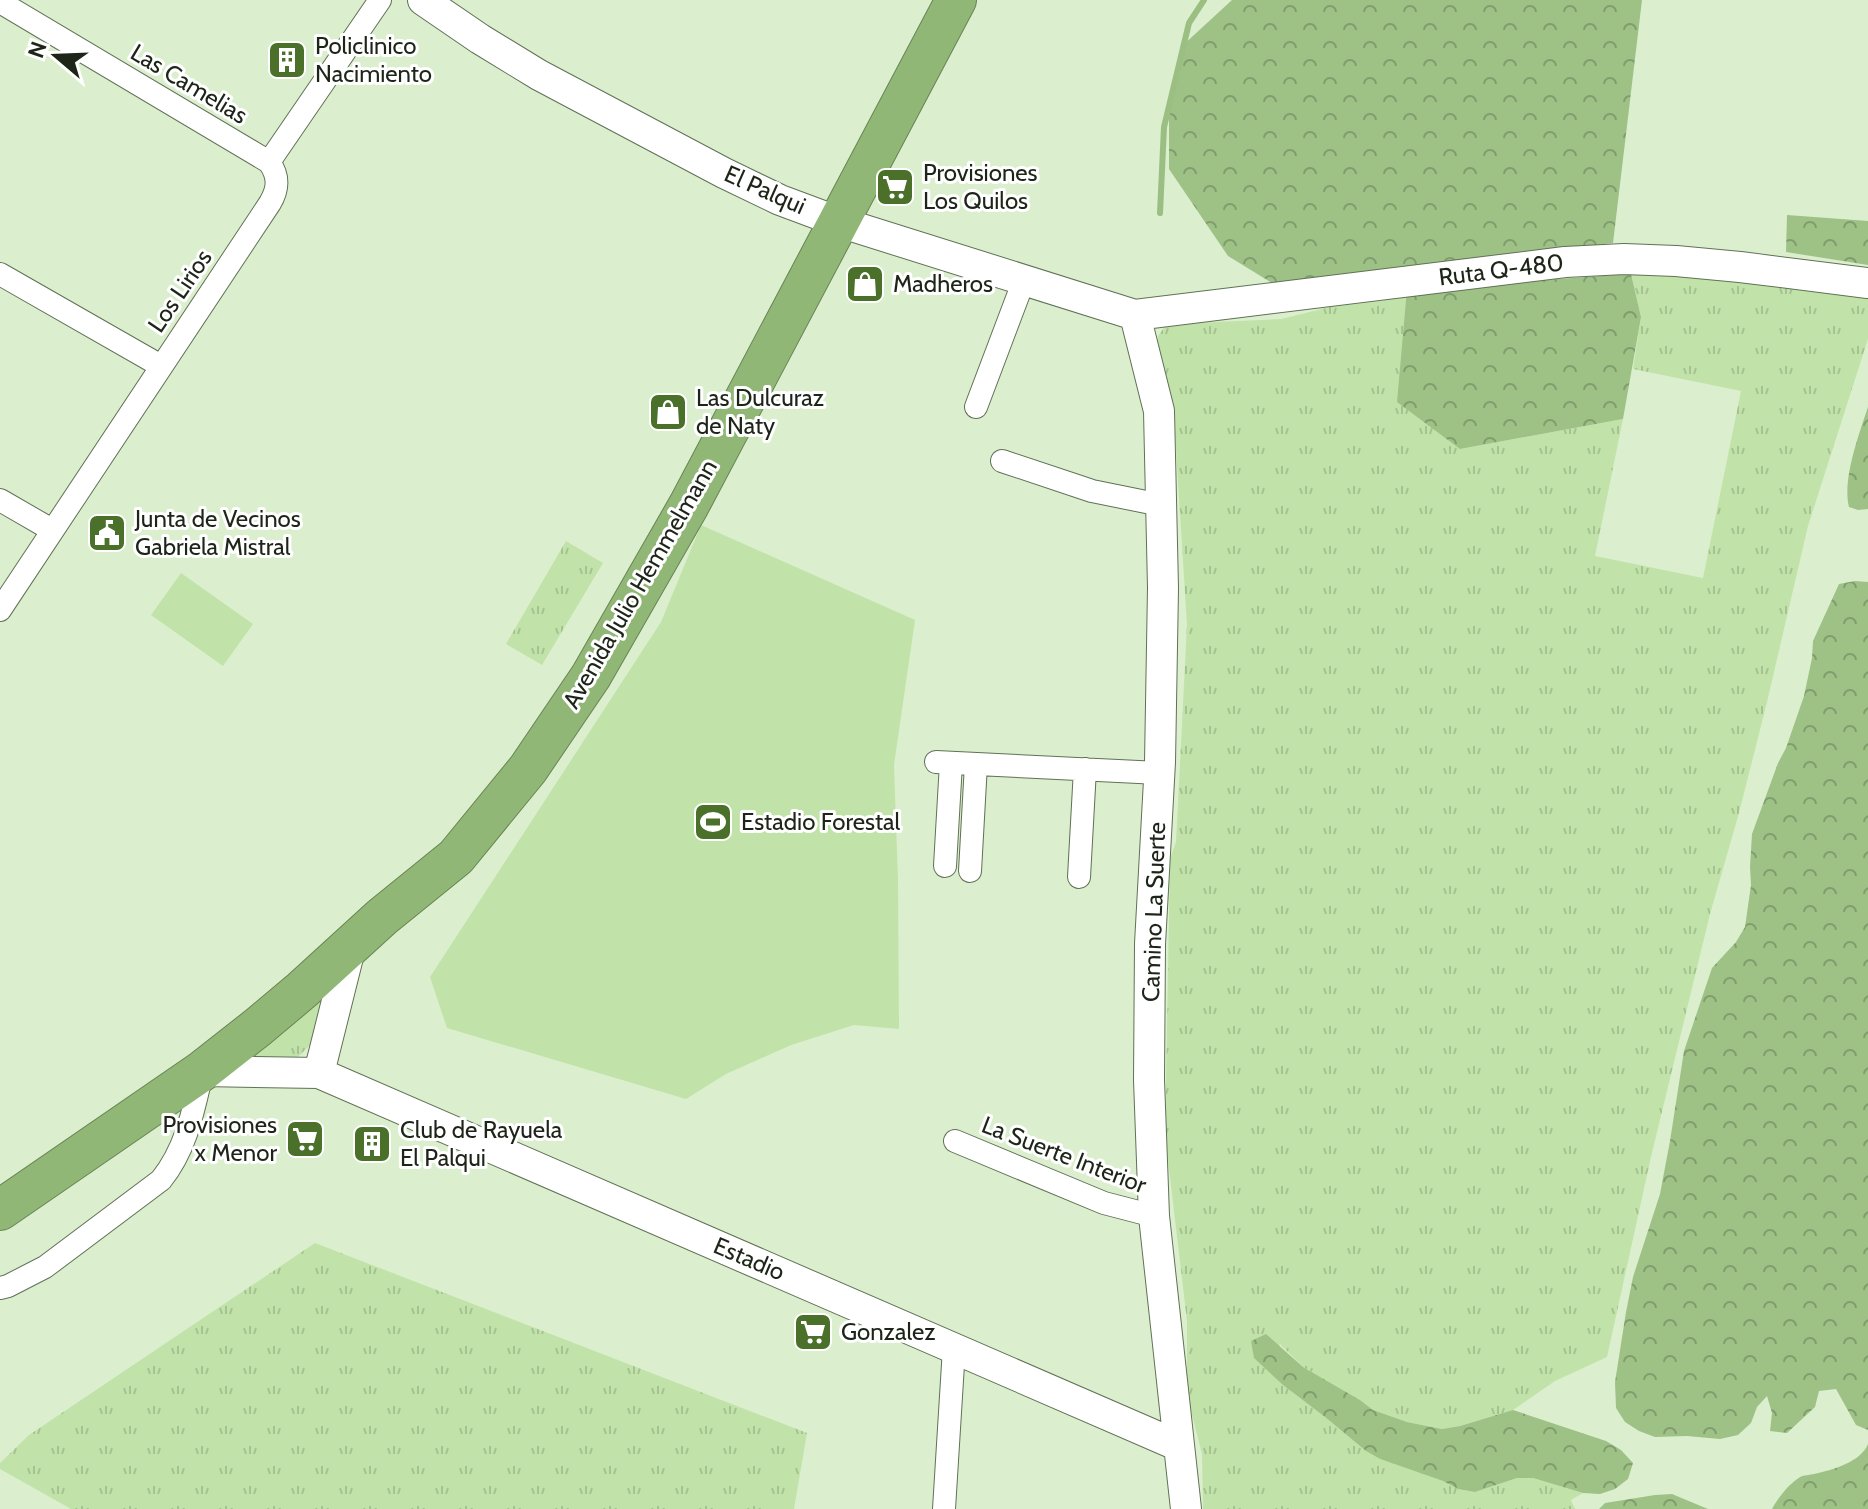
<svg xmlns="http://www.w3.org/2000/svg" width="1868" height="1509" font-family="Cabin,sans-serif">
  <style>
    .grass { fill: url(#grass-tufts) }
    .forest { fill: url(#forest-crowns) }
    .pitch { fill: #c1e3a9 }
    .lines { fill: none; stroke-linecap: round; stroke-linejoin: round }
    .stream { stroke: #9bbe83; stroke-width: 6 }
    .street-casing { stroke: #607155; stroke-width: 24 }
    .secondary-casing { stroke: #607155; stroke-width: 32 }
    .highway-casing { stroke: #688455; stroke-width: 42 }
    .street { stroke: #fff; stroke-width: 22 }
    .secondary { stroke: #fff; stroke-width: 30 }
    .highway { stroke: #91b776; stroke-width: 40 }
    .labels { text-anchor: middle; stroke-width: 6; stroke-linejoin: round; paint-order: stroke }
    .poi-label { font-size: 24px; fill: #1d2418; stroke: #fff; text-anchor: start }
    .street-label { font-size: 24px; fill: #1d2418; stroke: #fff }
  </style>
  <defs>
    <pattern id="grass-tufts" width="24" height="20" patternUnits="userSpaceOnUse" patternTransform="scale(2)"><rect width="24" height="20" fill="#c1e3a9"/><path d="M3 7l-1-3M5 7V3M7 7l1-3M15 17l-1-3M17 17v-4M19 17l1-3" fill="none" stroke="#a5c391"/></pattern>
    <pattern id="forest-crowns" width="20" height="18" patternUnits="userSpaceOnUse" patternTransform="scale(2)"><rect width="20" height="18" fill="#9ec186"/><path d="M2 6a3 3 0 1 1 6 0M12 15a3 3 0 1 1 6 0" fill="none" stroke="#809d6d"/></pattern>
  </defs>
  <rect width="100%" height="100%" fill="#dbefce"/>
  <path class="grass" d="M1631,274H1675L1868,297V339L1808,526L1767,702L1739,813L1710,914L1651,1157L1607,1357L1555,1381L1513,1410L1460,1426L1442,1429L1407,1422L1373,1410L1360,1400L1303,1367L1280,1344L1272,1373L1283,1385L1325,1417L1366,1451L1380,1459L1443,1481L1458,1489L1475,1492L1517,1478H1533L1583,1493L1571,1500L1575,1509H1203L1202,1454L1189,1403L1187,1387V1321L1165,1135L1170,859L1176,842L1187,625L1173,403L1163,388L1157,354L1158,336L1168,322L1193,323L1281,319L1330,307L1382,301L1398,296L1407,289L1460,449L1623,419L1595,556L1703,578L1741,391L1633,369L1641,317Z
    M566,541L603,563L542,665L506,644Z
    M328,976L311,1044L290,1065L233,1066Z
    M315,1243L807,1433L794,1509H71L0,1469V1463L29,1435Z"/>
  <path class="forest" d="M1232,0H1642L1613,243L1413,266L1309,281L1272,283L1228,256L1169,169V114L1181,47Z
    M1787,215L1868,221V265L1786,252Z
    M1631,274L1641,317L1623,419L1460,449L1397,402L1407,289Z
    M1868,407V509L1858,510L1849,507C1842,480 1859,434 1868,407Z
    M1855,581L1868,582V1430L1856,1425L1836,1389L1819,1391L1815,1407L1787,1433L1770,1431L1772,1413L1767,1396L1757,1407L1751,1423L1738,1435L1720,1439L1687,1436L1655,1437L1639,1431L1625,1422L1616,1408L1615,1382L1626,1312L1633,1277L1660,1194L1670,1141L1684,1051L1712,968L1736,942L1745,927L1751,885L1750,867L1752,834L1778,763L1786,748L1804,696L1812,658L1813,641L1839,584Z
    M1266,1334L1303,1367L1360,1400L1373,1410L1407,1422L1442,1429L1460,1426L1513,1410L1606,1441L1621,1450L1633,1463L1628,1479L1615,1489L1600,1494L1583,1493L1533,1478H1517L1475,1492L1458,1489L1443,1481L1380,1459L1366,1451L1325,1417L1283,1385L1254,1358L1251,1341Z
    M1868,1444V1509H1772C1778,1498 1790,1482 1802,1476C1806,1475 1810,1475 1814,1474C1832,1470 1861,1462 1868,1444Z
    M1672,1494L1708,1509H1599L1605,1503L1655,1495Z"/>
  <path class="pitch" d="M701,525L915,620L894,765L898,879L899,1029L854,1025L791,1045L726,1074L686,1099L447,1028L430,977L661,622Z
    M181,573L253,624L223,666L151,615Z"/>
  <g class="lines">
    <path class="stream" d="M1160,213L1164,127L1189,23L1204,0"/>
    <g class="street-casing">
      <path id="street" d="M0,2L269,162C279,176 279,188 270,203L0,610
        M269,162L380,0
        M0,274L161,366
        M976,407L1024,280
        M1002,461L1092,491L1161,505
        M0,500L52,530
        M936,762L1159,773
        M945,866L951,763
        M970,871L976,764
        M1079,877L1085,769
        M955,1141L1104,1203L1154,1216
        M0,1288L8,1286L45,1267L161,1180C186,1149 193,1112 202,1073
        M944,1509L954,1348"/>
    </g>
    <g class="secondary-casing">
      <path id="secondary" d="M423,0L480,39L539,75L724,173L780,200L839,222L1135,315L1565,262L1624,259L1676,261L1740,267L1868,283
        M1135,315L1159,411L1163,588L1160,762L1150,944L1149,1080L1154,1216L1186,1509
        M202,1071L319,1073L1179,1446
        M319,1073L351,945"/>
    </g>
    <g class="highway-casing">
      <path id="highway" d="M0,1210L202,1071L258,1027L302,990L382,917L456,857L528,769L591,676L689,505L956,0"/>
    </g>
    <use href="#street" class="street"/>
    <use href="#secondary" class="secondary"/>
    <use href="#highway" class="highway"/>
  </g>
  <defs>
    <g id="building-square" transform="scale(2)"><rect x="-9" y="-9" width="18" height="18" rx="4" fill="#4a702a" stroke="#fff"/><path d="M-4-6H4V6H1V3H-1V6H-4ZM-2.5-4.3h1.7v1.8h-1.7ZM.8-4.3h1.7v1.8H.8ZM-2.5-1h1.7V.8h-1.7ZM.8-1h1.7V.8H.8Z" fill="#fff"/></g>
    <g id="supermarket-square" transform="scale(2)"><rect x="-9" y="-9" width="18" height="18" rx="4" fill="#4a702a" stroke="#fff"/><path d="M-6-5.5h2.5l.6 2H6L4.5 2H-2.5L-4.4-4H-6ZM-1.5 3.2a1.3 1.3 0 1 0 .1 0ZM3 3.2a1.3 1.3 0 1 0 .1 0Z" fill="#fff"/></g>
    <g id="shop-square" transform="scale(2)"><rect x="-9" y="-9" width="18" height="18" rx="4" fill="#4a702a" stroke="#fff"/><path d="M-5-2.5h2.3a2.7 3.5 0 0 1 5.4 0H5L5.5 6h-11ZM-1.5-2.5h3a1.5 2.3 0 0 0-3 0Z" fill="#fff"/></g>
    <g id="civic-square" transform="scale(2)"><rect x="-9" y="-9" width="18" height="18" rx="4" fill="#4a702a" stroke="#fff"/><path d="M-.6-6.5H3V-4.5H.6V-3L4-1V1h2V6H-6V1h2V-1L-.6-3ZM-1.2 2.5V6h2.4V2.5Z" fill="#fff"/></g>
    <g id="stadium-square" transform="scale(2)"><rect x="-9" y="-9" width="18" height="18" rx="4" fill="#4a702a" stroke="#fff"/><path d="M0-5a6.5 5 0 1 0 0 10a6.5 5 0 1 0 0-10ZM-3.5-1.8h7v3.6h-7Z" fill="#fff"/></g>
  </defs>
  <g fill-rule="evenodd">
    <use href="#building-square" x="287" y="60"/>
    <use href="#supermarket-square" x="895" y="187"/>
    <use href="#shop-square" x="865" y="284"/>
    <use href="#shop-square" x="668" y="412"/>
    <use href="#civic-square" x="107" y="533"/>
    <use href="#stadium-square" x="713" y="822"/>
    <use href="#supermarket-square" x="305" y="1139"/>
    <use href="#building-square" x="372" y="1144"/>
    <use href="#supermarket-square" x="813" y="1332"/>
  </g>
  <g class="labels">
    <g class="poi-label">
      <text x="315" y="54">Policlinico<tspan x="315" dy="28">Nacimiento</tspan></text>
      <text x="923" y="181">Provisiones<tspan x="923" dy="28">Los Quilos</tspan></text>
      <text x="893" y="292">Madheros</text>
      <text x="696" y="406">Las Dulcuraz<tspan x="696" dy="28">de Naty</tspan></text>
      <text x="135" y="527">Junta de Vecinos<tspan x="135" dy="28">Gabriela Mistral</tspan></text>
      <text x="741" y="830">Estadio Forestal</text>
      <text x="277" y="1133" text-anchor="end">Provisiones<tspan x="277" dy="28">x Menor</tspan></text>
      <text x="400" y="1138">Club de Rayuela<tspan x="400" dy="28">El Palqui</tspan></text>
      <text x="841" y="1340">Gonzalez</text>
    </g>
    <g class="street-label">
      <text transform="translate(189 84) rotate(31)" y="8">Las Camelias</text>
      <text transform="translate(765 190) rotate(24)" y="8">El Palqui</text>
      <text transform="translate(1501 270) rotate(-7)" y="8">Ruta Q-480</text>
      <text transform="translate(180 291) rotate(-56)" y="8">Los Lirios</text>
      <text transform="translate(640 584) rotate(-60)" y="8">Avenida Julio Hemmelmann</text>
      <text transform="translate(1154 912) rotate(-88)" y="8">Camino La Suerte</text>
      <text transform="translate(1064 1155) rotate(21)" y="8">La Suerte Interior</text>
      <text transform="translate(749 1259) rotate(23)" y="8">Estadio</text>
    </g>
  </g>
  <g transform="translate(56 56) rotate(289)" stroke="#ffffff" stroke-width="6" paint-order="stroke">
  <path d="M0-6L14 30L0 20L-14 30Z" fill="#1d2418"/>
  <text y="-12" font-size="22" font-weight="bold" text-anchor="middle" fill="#1d2418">N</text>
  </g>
</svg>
